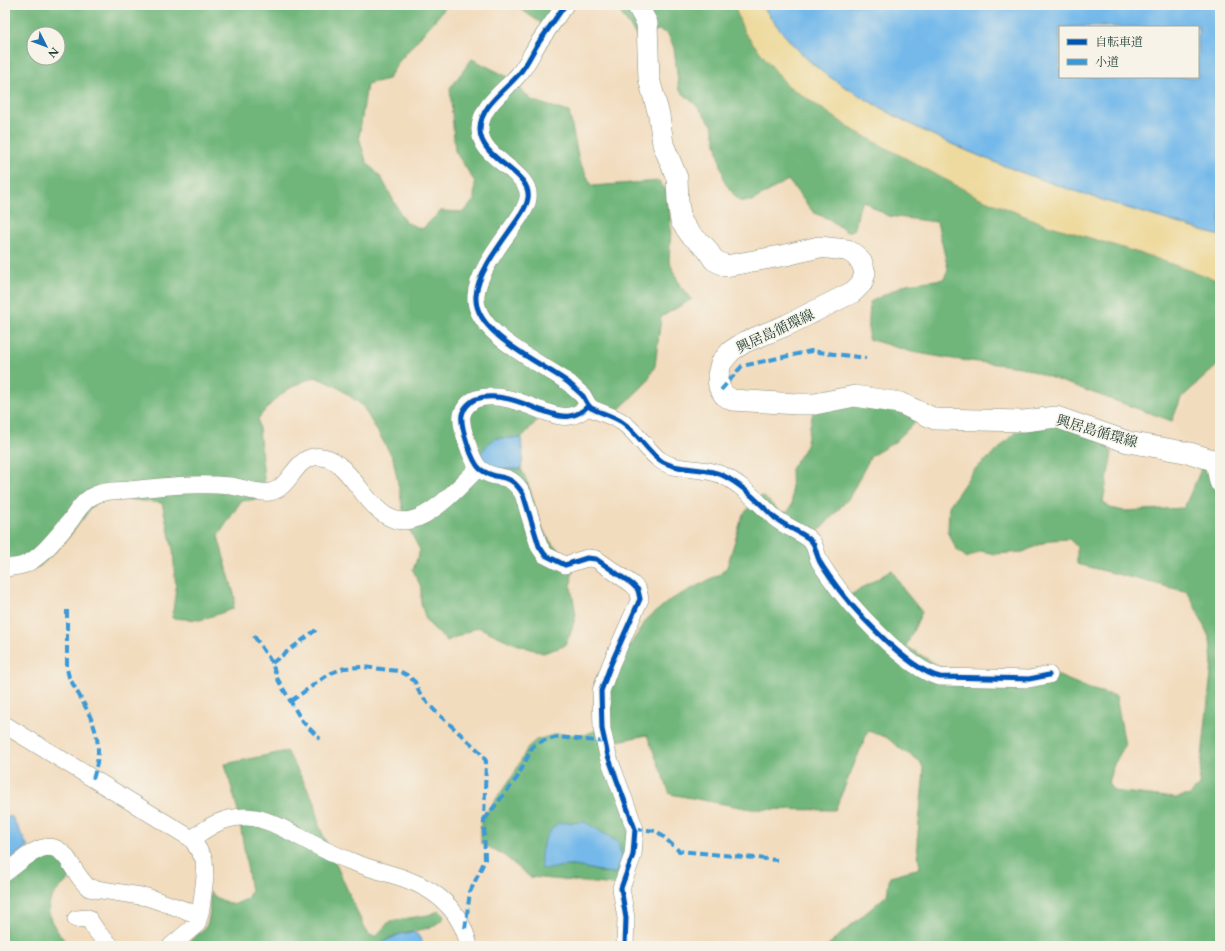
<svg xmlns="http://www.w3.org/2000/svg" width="1225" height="951" font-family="Cardo,'Noto Serif JP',serif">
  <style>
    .forest { fill: #70b67a; stroke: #487a57; fill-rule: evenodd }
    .sand { fill: #eeda9e; stroke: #868c69 }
    .water { fill: #74b9ea; stroke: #4a7b8f; fill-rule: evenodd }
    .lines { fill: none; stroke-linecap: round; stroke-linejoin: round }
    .minor-casing { stroke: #888c79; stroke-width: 18 }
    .major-casing { stroke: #888c79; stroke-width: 22 }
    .minor { stroke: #fff; stroke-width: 17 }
    .major { stroke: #fff; stroke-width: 21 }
    .quiet { stroke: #3a99d8; stroke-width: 4; stroke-dasharray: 8 4; stroke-linecap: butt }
    .cycleway-casing { stroke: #f7f3e8; stroke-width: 8 }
    .cycleway { stroke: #0057b8; stroke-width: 5 }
    .labels { text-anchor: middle; stroke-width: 3; stroke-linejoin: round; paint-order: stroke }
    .street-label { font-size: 14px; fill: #1f3d34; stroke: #f7f3e8 }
  </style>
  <rect width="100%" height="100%" fill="#f7f3e8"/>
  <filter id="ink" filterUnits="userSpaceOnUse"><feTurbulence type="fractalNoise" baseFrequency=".025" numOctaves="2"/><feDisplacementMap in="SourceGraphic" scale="8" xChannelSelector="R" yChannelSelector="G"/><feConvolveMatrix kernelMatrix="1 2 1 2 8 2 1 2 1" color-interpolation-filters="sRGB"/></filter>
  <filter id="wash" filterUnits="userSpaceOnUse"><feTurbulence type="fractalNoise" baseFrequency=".012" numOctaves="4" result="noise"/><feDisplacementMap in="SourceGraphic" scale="16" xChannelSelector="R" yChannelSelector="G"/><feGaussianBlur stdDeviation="0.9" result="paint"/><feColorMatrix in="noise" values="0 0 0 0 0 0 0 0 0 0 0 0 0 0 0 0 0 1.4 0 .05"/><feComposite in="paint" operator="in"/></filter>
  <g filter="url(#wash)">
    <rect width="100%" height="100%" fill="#f2dcbe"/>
    <path class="forest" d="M5,5H448L400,60L388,79L367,84L359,137L366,161L382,179L405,222L422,229L441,211L464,212L474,200L475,182L455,151L450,88L472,59L508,77L533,101L569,112L579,161L592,186L659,181L668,193L671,229L669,261L680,286L692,299L661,317L655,366L646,383L607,421L592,416L578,420L540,417L521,438H496L494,469H521C540,502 533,542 573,558L571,587L576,615L570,635L564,646L543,653L513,643L478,627L447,641L427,622L421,604V587L413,570L420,550L412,535L404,514L393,458L362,405L336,386L315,377C287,387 276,396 258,419L266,498L241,501L218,536L235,598L233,609L200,620L172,618L176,589L173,550L162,503L115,498L95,503L64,543L40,566L23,573L5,562ZM34,34H58V58H34Z
      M520,5H572L554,32L519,8Z
      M615,5H734L744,32L787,85L855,131L978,197L1045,224L1149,256L1220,281V363L1181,398L1172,421L1021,367L953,359L912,352L868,339L870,302L906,284L944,279L948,269L937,222L888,216L863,201C857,208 858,221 854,230L847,232L829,219L814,213L788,180L752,201H739L725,183L712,125L696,105L679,90L674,48L668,34L659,30L636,35Z
      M856,392L917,420L896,441L871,456L849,498L817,533L824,560L849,596L892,570L903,589L922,612L906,646L942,668L979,672L1047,671L1090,689L1116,696L1125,745L1113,766L1108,783L1114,791L1175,798L1190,795L1199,785L1212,664L1210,639L1188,592L1077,564V547L1069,539L1050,540L1023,552L995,554L981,551L967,558L956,549L948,531L949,506L974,470L997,451L1015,432L1056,425L1101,441L1112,452L1103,502L1110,508L1124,511L1184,508L1203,465L1214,470L1215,487L1220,508V946H827L887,895L890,876L920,868L917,844L924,770L920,761L902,750L886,737L868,731L835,810L751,809L670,794L647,735L613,742L623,789L640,830L627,886L530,877L502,854L481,843V820L514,774L528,747L536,740L557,734L584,735L597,730L595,682L599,673L623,656L647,619L670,600L720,574L727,567L743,514L762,495L780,512H788L792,504L791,469L806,446L813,412ZM622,857L604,873L584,867L566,866Z
      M287,751L315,803L319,826L363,925L369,935L376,936L390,921L428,915L439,911L443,914L444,918C427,933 419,928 400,934C394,935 389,939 383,942L382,946H185C190,939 198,935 204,929C212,921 209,902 210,892L217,898L233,905L247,899L251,891L238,811L225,764Z
      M52,851L71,876C66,884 57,889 52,897C41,915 59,933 69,946H5V878Z"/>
    <path class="sand" d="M734,5H762C778,27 793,47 813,64C831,80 854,92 874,104C981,167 1102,200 1220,236V281L1149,256L1045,224L978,197L855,131L787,85L744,32Z"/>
    <path class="water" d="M762,5H1220V236C1102,200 981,167 874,104C854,92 831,80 813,64C793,47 777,27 762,5ZM1060,27H1198V77H1060Z
      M496,438H521L523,458L521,469H494L482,460L481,453L488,444Z
      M5,815L12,817L28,847L5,863Z
      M585,822L618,842L622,857L616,873C599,873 583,865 566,866C557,866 551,871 541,868C540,848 543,837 558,823Z
      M412,932L417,934L423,943V946H382L383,942L400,934Z"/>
  </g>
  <g filter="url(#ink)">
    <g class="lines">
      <g class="minor-casing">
        <path id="minor" d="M565,5C556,18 546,32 537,45C531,55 526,66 519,74C506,90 480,106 480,129C479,160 532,171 528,198C527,207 520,216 515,223C502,242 477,273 476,296C473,334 544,364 569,383C573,387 579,392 583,396C586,401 587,405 591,408C601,413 613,416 622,422C637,432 646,450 660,460C677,472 703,466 722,475C743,485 758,502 775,518C785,526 798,531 808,538C816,544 815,551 819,560C821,565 826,571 829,576C849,605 906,669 940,677L1029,679L1049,675
          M588,406C583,411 577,415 570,416C560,418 550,413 540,410C521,402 496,392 476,399C470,401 463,409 462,415C460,426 472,462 480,469C498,483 508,469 523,494L539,546L545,555L565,565L587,558L596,559L632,584L638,590L640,599L611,664L601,691L602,729L608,756L635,829L633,855L621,888L626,918L625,946
          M5,568C11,567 17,567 23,565C40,560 60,533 71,520C76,512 83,502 91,497C102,490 116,491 129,490C164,486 196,483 231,486C245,488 256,494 270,492C290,488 294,460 314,457C357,450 369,545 424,515C444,504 462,484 478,468
          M5,725L192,839L204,859L205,877L201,909L197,924L171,946
          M192,839C209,826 225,816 247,817C266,818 282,828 298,836C316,846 334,855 353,862C380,873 408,876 432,892C452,905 464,924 469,946
          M5,873C25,859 49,830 69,861C75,871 80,880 89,888L147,897L199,915
          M76,919L88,918L98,933L111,946"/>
      </g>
      <g class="major-casing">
        <path id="major" d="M637,5L647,23L649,79L659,115L663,144L677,178L678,201L681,221L690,234L706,248L714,260L726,266L786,255L819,247L847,250L855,255L862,263L865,273L862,283L853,292L787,325L745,342L731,351L721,363L718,375L719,387L724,395L732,400L797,404H815L855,396L900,403L935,419L1024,421L1056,417L1128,442L1190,453L1216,461L1220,482"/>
      </g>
      <use href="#minor" class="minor"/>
      <use href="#major" class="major"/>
      <path class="quiet" d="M721,390L742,366L811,351L866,358
        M67,610V669L69,677C89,714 107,736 93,779
        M254,636L272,663L277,678L302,721L320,739
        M272,663L316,630
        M291,701L329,674L344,668L363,667L399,671L407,675L415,682L420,694L435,711L479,751L486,761L484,820L485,860L470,892L465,929
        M484,820L517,778L533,746L542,741L558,737L605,742
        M635,829L657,831L679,851L777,860"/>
      <g class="cycleway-casing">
        <path id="cycleway" d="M565,5C556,18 546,32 537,45C531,55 526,66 519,74C506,90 480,106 480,129C479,160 532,171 528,198C527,207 520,216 515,223C502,242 477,273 476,296C473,334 544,364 569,383C573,387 579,392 583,396C586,401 587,405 591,408C601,413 613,416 622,422C637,432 646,450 660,460C677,472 703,466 722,475C743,485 758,502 775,518C785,526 798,531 808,538C816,544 815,551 819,560C821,565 826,571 829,576C849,605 906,669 940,677L1029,679L1049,675
          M588,406C583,411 577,415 570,416C560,418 550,413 540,410C521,402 496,392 476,399C470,401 463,409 462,415C460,426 472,462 480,469C498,483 508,469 523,494L539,546L545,555L565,565L587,558L596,559L632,584L638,590L640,599L611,664L601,691L602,729L608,756L635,829L633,855L621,888L626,918L625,946"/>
      </g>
      <use href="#cycleway" class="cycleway"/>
    </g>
  </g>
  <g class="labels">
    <g class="street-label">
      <text transform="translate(775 331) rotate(-25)" y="5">興居島循環線</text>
      <text transform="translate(1097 431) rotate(16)" y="5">興居島循環線</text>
    </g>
  </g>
  <rect width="1225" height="951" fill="none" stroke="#f7f3e8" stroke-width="20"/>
  <rect x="1059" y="26" width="140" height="52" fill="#f7f3e8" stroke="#a1aaa0"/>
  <rect x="1067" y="39" width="20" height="6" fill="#0057b8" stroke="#a1aaa0"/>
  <text x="1095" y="46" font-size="12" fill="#1f3d34">自転車道</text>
  <rect x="1067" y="59" width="20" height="6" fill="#3a99d8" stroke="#a1aaa0"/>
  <text x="1095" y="66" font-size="12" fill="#1f3d34">小道</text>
  <g transform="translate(46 46) rotate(132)"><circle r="19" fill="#f7f3e8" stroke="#a1aaa0"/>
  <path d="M0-3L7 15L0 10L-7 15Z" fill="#1f6fb2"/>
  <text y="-6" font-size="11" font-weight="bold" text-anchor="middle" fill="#1f3d34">N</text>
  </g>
</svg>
